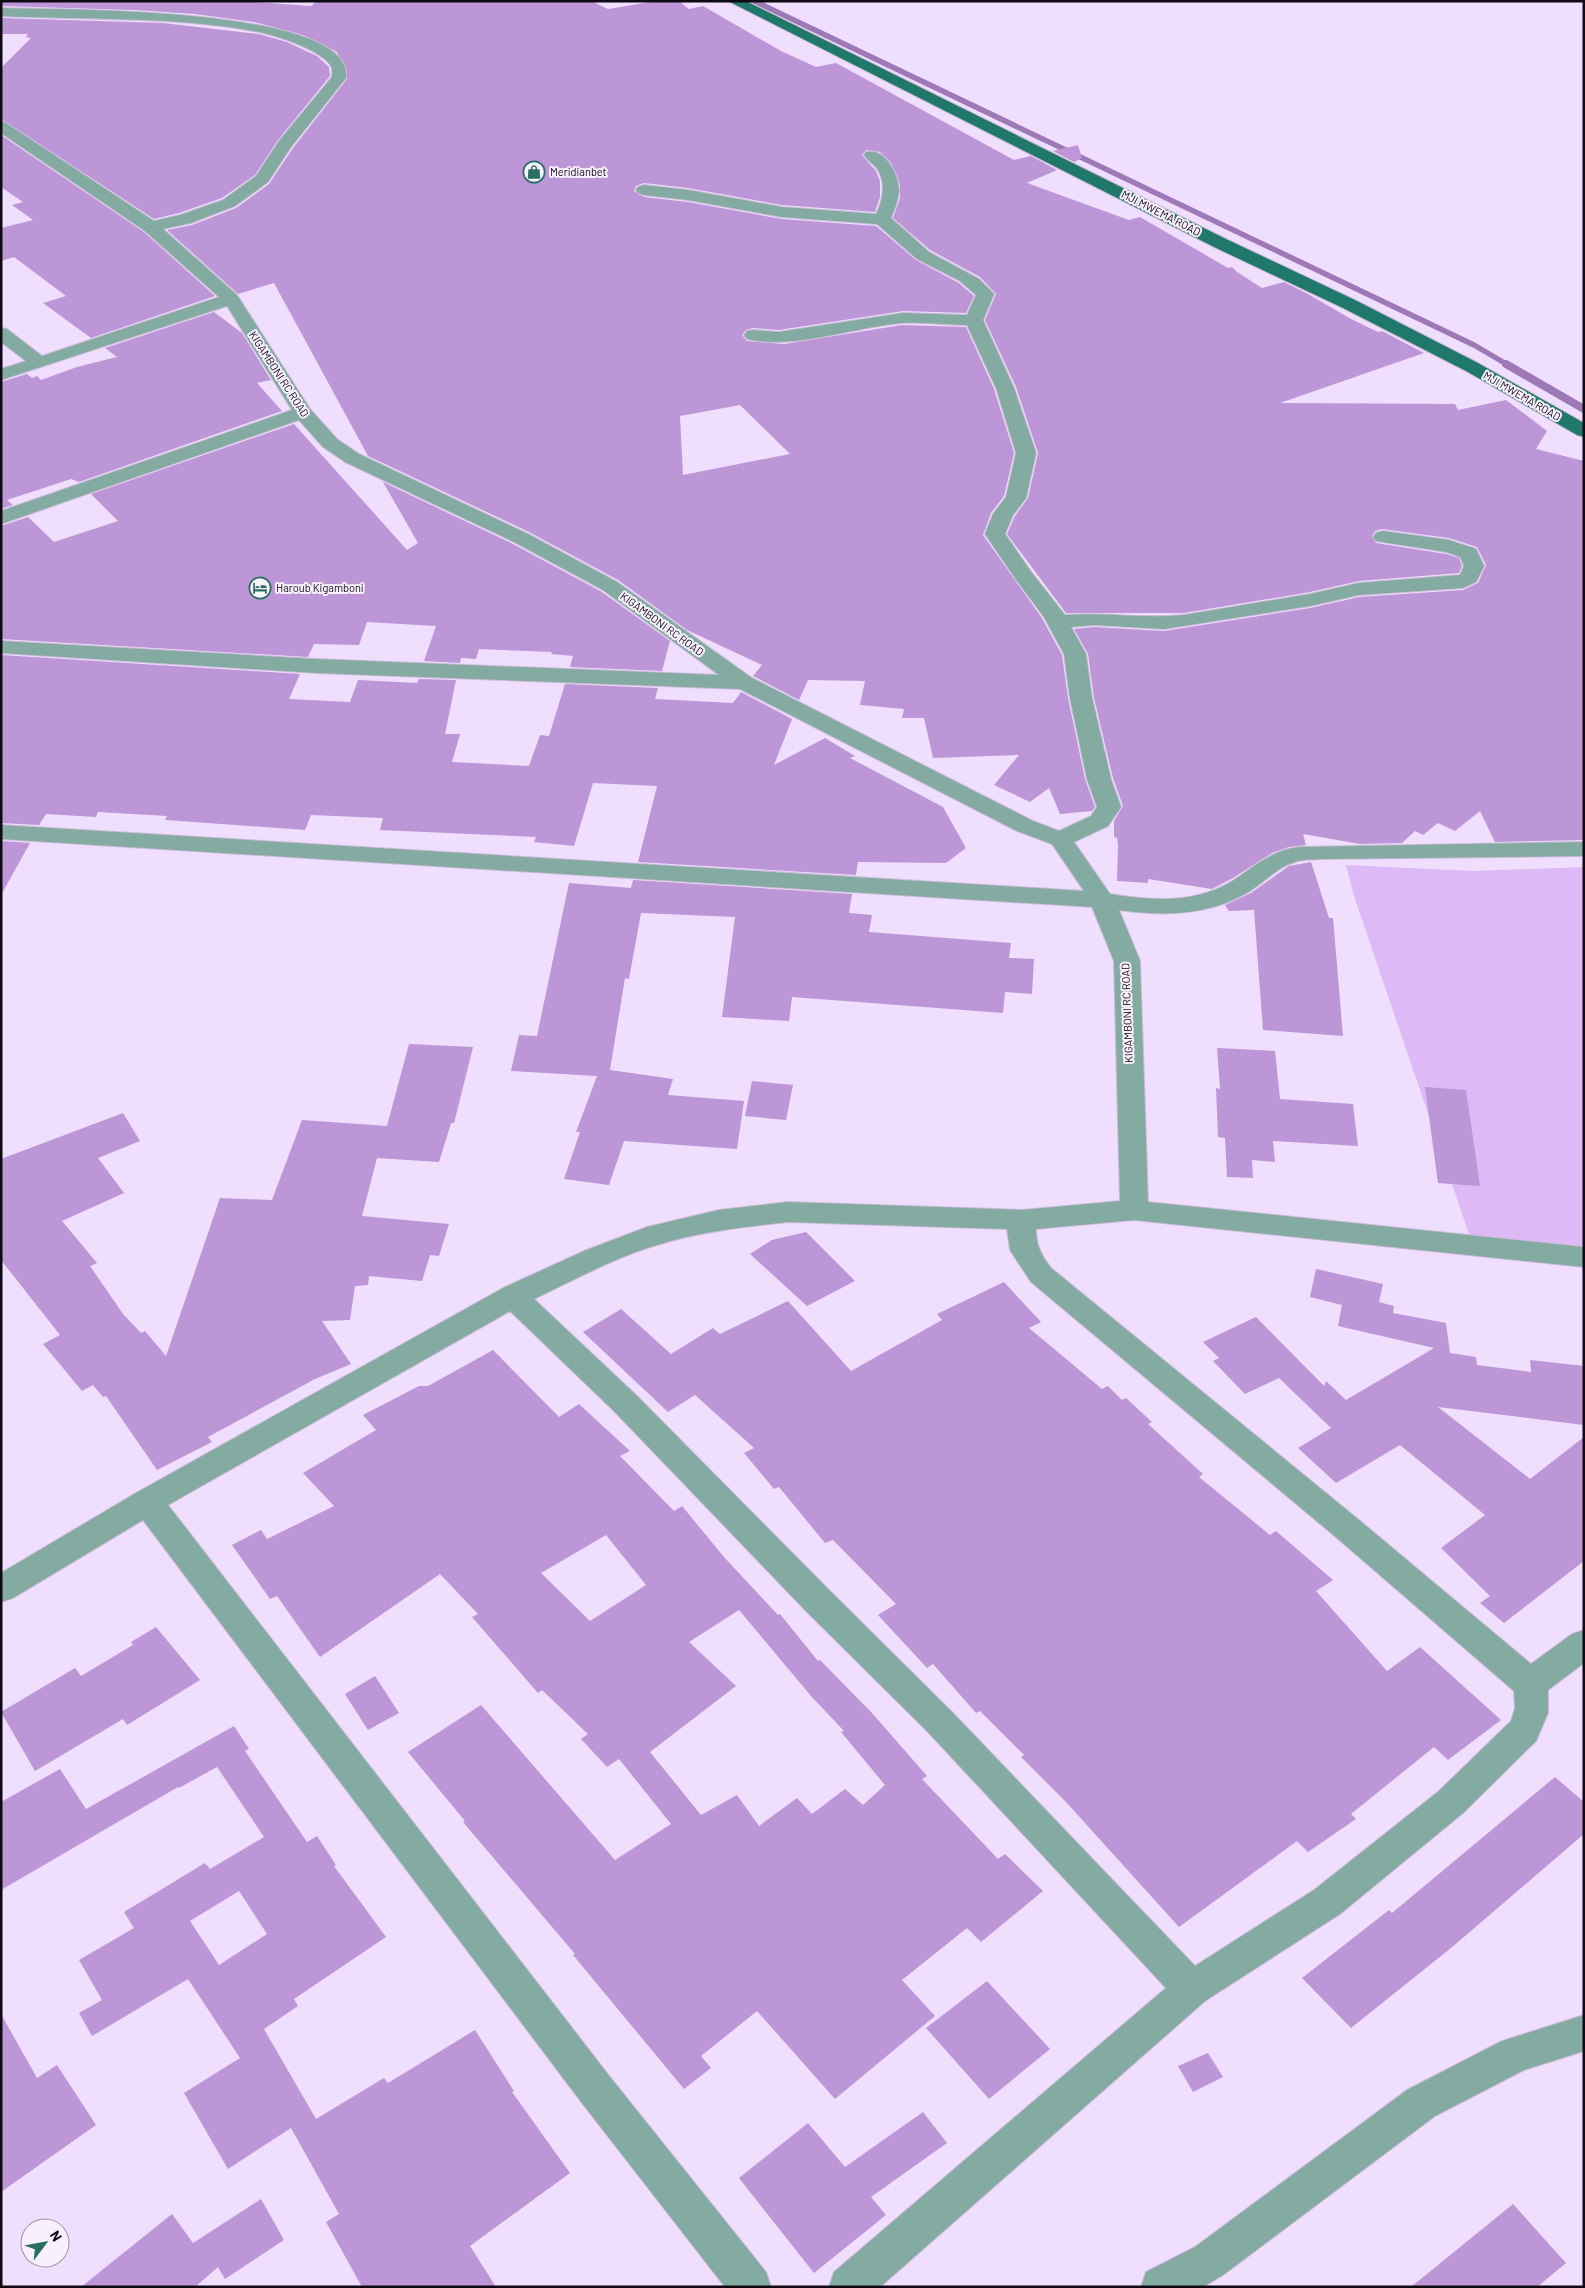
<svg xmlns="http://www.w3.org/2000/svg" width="1585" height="2288" font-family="Barlow,sans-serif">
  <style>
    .green { fill: #ddbaf5 }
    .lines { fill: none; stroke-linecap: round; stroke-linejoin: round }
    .stream-far1 { stroke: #9e79b7; stroke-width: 5.5 }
    .stream { stroke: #9e79b7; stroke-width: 8 }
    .building { fill: #bc96d6; fill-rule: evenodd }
    .minor-casing { stroke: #ccbcd8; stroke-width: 2 }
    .major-casing { stroke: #ccbcd8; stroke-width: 2 }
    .minor { fill: #84aba2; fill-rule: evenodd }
    .major { fill: #20786a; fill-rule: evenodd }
    .labels { text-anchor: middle; stroke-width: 4; stroke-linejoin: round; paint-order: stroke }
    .far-poi-label { font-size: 11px; fill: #0f0913; stroke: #f8f0fd; text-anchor: start }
    .far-street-label { font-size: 11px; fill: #0f0913; stroke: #f8f0fd }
  </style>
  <rect width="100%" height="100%" fill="#f0defe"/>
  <path class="green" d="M1346,865L1473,871L1584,867V1246L1470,1237L1354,896Z"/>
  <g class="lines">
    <path class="stream-far1" d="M754,1L1474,345L1508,365"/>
    <path class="stream" d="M1506,364L1584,409"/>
  </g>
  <path class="building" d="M1,1H238L311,6L317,1H591L608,9L656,1H679L689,9L703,6L781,51L816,67L836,63L1014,160L1031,156L1057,170L1027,183L1129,220L1140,217L1228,268L1232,267L1237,272L1262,288L1284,282L1308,294L1351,319L1378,332L1382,331L1424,353L1280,403L1455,404L1458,410L1506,400L1547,431L1536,449L1584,461V840L1495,842L1480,811L1455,831L1438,823L1423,835L1415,831L1402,843L1360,844L1303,834L1306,845L1289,847L1272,853L1233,878L1212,889L1148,879V883L1117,881L1118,845L1117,838L1114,837V821L1123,806L1113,778L1094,698L1088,654L1074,629L1094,627L1164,631L1310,608L1359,597L1463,590L1478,583L1486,565L1477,547L1449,538L1382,529L1375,531L1372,536L1376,543L1446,554L1459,558L1462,566L1459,573L1359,581L1310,592L1184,613H1066L1007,534L1015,516L1028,498L1038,453L1016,387L985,320L996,294L980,277L930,250L893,218L900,198V184L891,163L880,152L866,150L862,155L876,171L880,181V197L875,212L782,205L688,188L644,183L636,186L634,191L644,197L688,202L782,219L876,226L916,260L959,283L974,296L966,313L903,311L779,330L753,328L746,330L742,335L747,341L784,344L902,325L966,327L994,389L1014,453L1004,496L991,513L983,535L1042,618L1062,655L1068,698L1085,779L1095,807L1092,811L1060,814L1049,788L1030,802L994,785L1019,755L933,758L924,718H902L904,709L860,705L865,681L808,680L799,700L753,676L762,665L687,630L618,580L529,532L368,456L274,283L238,294L167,230L192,225L236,208L269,184L293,148L347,79L337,52L303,35L254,22L195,14L134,10L1,6ZM740,405L790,454L683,475L680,416Z
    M1,18L163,23L259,34L287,42L317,56L329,67L330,76L278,140L255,175L222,198L179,213L154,219L1,119V68L31,38L26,37L28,34H1Z
    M1,135L144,232L215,296L91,338L43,303L66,296L14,257L1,261V228L33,220L12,205L23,202L1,187Z
    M1078,145L1082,158L1074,162L1053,151Z
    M214,312L242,333L271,380L257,383L282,411L79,482L71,479L7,500L13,505L1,509V382L27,374L32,378L37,376L41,380L77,367L117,357L105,348Z
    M294,424L407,550L418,543L383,482L513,544L602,592L670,641L662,671L570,667L573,656L551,654L552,652L479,649L476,659L461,658L460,663L424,661L436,626L367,622L359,645L314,644L308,657L1,639V526L28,517L54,542L118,521L91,494Z
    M1,655L300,674L289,699L350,702L358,680L417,683L419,679L456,680L445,734H460L452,762L529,766L540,735L549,736L565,684L658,688L655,699L733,703L741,692L792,719L774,765L825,738L855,756L850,758L943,807L966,848L946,863L858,862L856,875L638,862L657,786L593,783L574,846L534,842L536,837L380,830L383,818L311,815L305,830L165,820L167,816L98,812L96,817L46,814L39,825L1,823Z
    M1,841L30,843L1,895Z
    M1311,862L1329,918H1333L1343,1036L1263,1030L1254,910L1229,911L1225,905L1251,893L1289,866Z
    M633,880L852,894L849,913L872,915L869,932L1011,943L1009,958L1034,959L1032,994L1005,992L1003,1013L792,997L789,1021L722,1017L735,917L641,913L629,979L625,978L610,1070L673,1079L668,1095L744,1101L737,1149L624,1141L609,1185L564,1179L580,1132H576L597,1076L511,1071L519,1035L537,1036L569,883L631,888Z
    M409,1044L473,1047L454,1123H451L439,1162L377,1158L362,1216L449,1224L439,1256L430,1255L422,1281L369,1276L368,1285L355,1286L350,1320L322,1321L351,1364L315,1379L208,1437L212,1442L157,1470L106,1396L103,1397L93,1385L82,1391L43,1344L60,1335L1,1260V1159L123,1113L140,1141L98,1158L124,1193L62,1221L97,1263L90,1266L123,1314L141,1333L145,1331L166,1356L220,1198L272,1200L302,1120L387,1126Z
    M1217,1048L1275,1051L1280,1099L1353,1104L1358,1146L1273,1141L1275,1162L1252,1160L1253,1178L1227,1177L1225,1138L1218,1137L1216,1088L1220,1089Z
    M752,1081L793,1085L786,1120L745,1116Z
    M1425,1087L1466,1090L1480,1186L1438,1183Z
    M806,1232L855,1281L807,1306L750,1254L772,1240Z
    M1316,1269L1383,1284L1379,1302L1394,1306L1393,1313L1446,1323L1450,1353L1476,1357L1477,1365L1531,1372L1530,1360L1584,1366V1425L1438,1407L1530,1479L1584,1437V1561L1504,1623L1480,1603L1490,1596L1441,1548L1485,1515L1400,1445L1336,1483L1298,1448L1331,1428L1279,1378L1245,1394L1213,1361L1219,1358L1203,1342L1256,1317L1324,1386L1326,1381L1346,1400L1434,1348L1338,1326L1342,1305L1310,1297Z
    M1004,1282L1041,1322L1029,1328L1102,1389L1108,1386L1122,1400L1126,1398L1152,1422L1148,1424L1203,1474L1199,1477L1270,1535L1276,1531L1333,1580L1316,1591L1387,1671L1420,1647L1501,1720L1448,1760L1434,1747L1351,1814L1356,1819L1308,1852L1297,1841L1179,1927L1066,1802L1021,1757L1024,1755L980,1711L976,1713L933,1664L927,1668L878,1615L896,1604L833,1540L825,1543L779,1487L774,1489L744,1453L754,1448L695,1395L668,1412L583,1332L621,1309L671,1354L713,1328L720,1334L788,1301L851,1371L942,1320L937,1314Z
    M493,1350L559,1417L579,1404L630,1451L620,1456L674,1511L682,1506L724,1557L778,1615L780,1614L818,1661L820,1660L872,1713L927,1776L922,1779L998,1859L1005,1854L1043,1891L981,1942L967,1928L902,1980L935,2016L835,2099L757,2011L701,2056L711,2068L684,2089L573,1955L575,1954L463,1822L465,1821L408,1752L481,1705L615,1860L671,1824L619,1759L607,1767L581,1739L588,1734L542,1690L538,1693L472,1617L478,1614L440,1574L320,1657L277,1596L270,1599L232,1545L261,1530L267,1539L334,1506L303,1473L376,1430L363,1415L419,1386H428ZM606,1535L646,1585L590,1621L541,1573ZM739,1610L811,1696L844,1731L841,1732L885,1785L863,1805L845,1789L812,1814L797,1798L759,1826L737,1795L701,1815L650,1752L736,1686L689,1642Z
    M156,1627L200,1680L127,1725L123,1719L35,1771L1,1712L75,1668L81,1676L133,1645L131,1642Z
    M375,1676L399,1713L368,1730L345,1694Z
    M234,1726L249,1749L245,1751L307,1842L317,1836L336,1865L334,1866L386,1937L294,1999L298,2006L264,2029L316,2119L384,2078L388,2083L475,2030L514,2091L512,2092L570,2173L470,2246L496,2287H362L326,2222L339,2214L291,2128L228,2169L184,2093L240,2058L188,1979L92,2036L79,2013L102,2000L79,1960L134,1928L124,1912L205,1863L210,1869L264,1837L217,1767L179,1788L178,1787L1,1890V1802L60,1769L86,1809ZM239,1891L267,1934L219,1965L190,1921Z
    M1555,1777L1584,1802V1834L1451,1948L1351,2028L1302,1978L1389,1910L1392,1913Z
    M987,1981L1050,2049L989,2099L926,2028Z
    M1,2014L37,2078L57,2065L96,2125L1,2192Z
    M1208,2053L1223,2077L1193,2092L1178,2066Z
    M923,2112L947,2143L871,2197L886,2215L814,2273L739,2178L808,2123L845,2167Z
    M261,2199L284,2240L225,2279L218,2267L195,2287H81L172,2214L193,2243Z
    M1513,2204L1566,2263L1537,2287H1411Z"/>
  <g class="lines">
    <g class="minor-casing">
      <path id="minor" d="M1,8C50,10 355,5 346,78L291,147L268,182L235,206L191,223L163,229L237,295L310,409L337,439L359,454L528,534L617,582L752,678L1033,821L1059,831L1091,816L1097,807L1087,779L1070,698L1064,654L1044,617L1017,581L985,534L993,514L1006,497L1016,453L996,388L967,325C946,325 924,322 902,323C855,327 793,350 747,339L744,335L747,331L753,330L779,332L903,313L967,315L976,295L960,281L917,259L877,224L782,217L688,200L644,195L638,193L636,190L638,187L644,185L688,190L782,207L876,214C883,200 886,184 878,170C874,164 868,161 864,155L866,152C885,147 899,175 899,191C898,200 895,209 891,218L929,252L979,279L994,294L983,320L1014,388L1036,453L1026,498L1013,515L1005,534L1032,573L1065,615C1105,612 1144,619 1184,615L1310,594L1359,583L1460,575L1464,566L1460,557L1446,552L1376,541L1373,537L1376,533L1383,531L1449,540L1476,549L1484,566L1476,582L1463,588L1359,595L1310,606L1164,629L1094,625L1071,627L1086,654L1092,698L1111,779L1121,807L1108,826L1074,842L1110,894C1153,901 1196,904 1234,880C1256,865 1273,850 1299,847L1584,842V856L1322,859C1313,860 1303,859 1295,862C1275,868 1261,886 1243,895C1204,916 1162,916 1119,910L1140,961L1148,1202L1584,1247V1267L1134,1220L1036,1229C1036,1245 1041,1255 1051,1268L1359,1520L1531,1664L1572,1634L1584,1630V1663L1548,1690V1713L1536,1741L1463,1813L1340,1914L1205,2001L880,2287H829L834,2272L1166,1988L928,1732L806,1611L614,1411L510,1311L168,1505L610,2077L766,2272L771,2287H725L582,2103L143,1520L13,1598L1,1602V1573L136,1493L503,1288L584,1251L647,1227L719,1210L788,1202L1022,1210L1120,1201L1114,961L1092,907L1,839V825L1084,891L1052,844L1017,831L740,689L316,673L1,653V641L316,659L719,675L603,590L514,542L345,462L323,447L299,420L1,524V511L292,410L227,306L1,380V369L26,361L1,342V328L7,329L42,356L219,297L145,231L1,133V121L6,123L154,221L180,215L223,200L256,176L279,141L332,77C332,74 333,70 331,66C321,50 278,36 259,32C176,16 86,20 1,16ZM788,1222L1007,1229L1010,1250L1031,1282L1337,1538L1514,1691L1515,1708L1511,1721L1439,1791L1314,1890L1195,1966L952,1712L830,1591L636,1395L534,1299C576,1279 619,1255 664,1243C704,1231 746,1227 788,1222Z
        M1584,2015V2051L1524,2070L1435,2116L1223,2275L1203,2287H1141L1146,2272L1195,2247L1407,2090L1502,2041Z"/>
    </g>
    <g class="major-casing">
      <path id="major" d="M728,1H746L1226,239L1355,300L1478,363L1584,423V437L1577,435L1466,371L1343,308L1214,247Z"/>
    </g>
    <use href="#minor" class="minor"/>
    <use href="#major" class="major"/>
  </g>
  <defs>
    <g id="shop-ring" transform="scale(1.125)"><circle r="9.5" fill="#f8f0fd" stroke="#286e62" stroke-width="1.5"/><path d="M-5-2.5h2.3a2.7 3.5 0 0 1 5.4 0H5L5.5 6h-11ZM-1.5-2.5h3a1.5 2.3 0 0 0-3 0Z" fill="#286e62"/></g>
    <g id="hotel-ring" transform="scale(1.125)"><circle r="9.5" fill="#f8f0fd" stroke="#286e62" stroke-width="1.5"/><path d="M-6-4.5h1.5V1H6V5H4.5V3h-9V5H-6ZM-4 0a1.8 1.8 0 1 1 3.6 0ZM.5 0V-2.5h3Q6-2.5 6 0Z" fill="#286e62"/></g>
  </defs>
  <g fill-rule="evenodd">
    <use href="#shop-ring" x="534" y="172"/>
    <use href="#hotel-ring" x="260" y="588"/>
  </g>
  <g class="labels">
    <g class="far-poi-label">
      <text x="550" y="176">Meridianbet</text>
      <text x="276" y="592">Haroub Kigamboni</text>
    </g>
    <g class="far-street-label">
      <text transform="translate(1161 213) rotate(27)" y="4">MJI MWEMA ROAD</text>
      <text transform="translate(279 374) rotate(57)" y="4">KIGAMBONI RC ROAD</text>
      <text transform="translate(1522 396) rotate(30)" y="4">MJI MWEMA ROAD</text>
      <text transform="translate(662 624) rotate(36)" y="4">KIGAMBONI RC ROAD</text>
      <text transform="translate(1127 1013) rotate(-92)" y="4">KIGAMBONI RC ROAD</text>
    </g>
  </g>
  <rect width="1585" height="2288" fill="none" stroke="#0f0913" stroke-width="5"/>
  <g transform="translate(45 2243) rotate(58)"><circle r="24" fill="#f8f0fd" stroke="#9b949f"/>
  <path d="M0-4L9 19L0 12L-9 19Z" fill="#286e62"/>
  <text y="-8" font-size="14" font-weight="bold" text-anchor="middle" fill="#0f0913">N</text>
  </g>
</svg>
